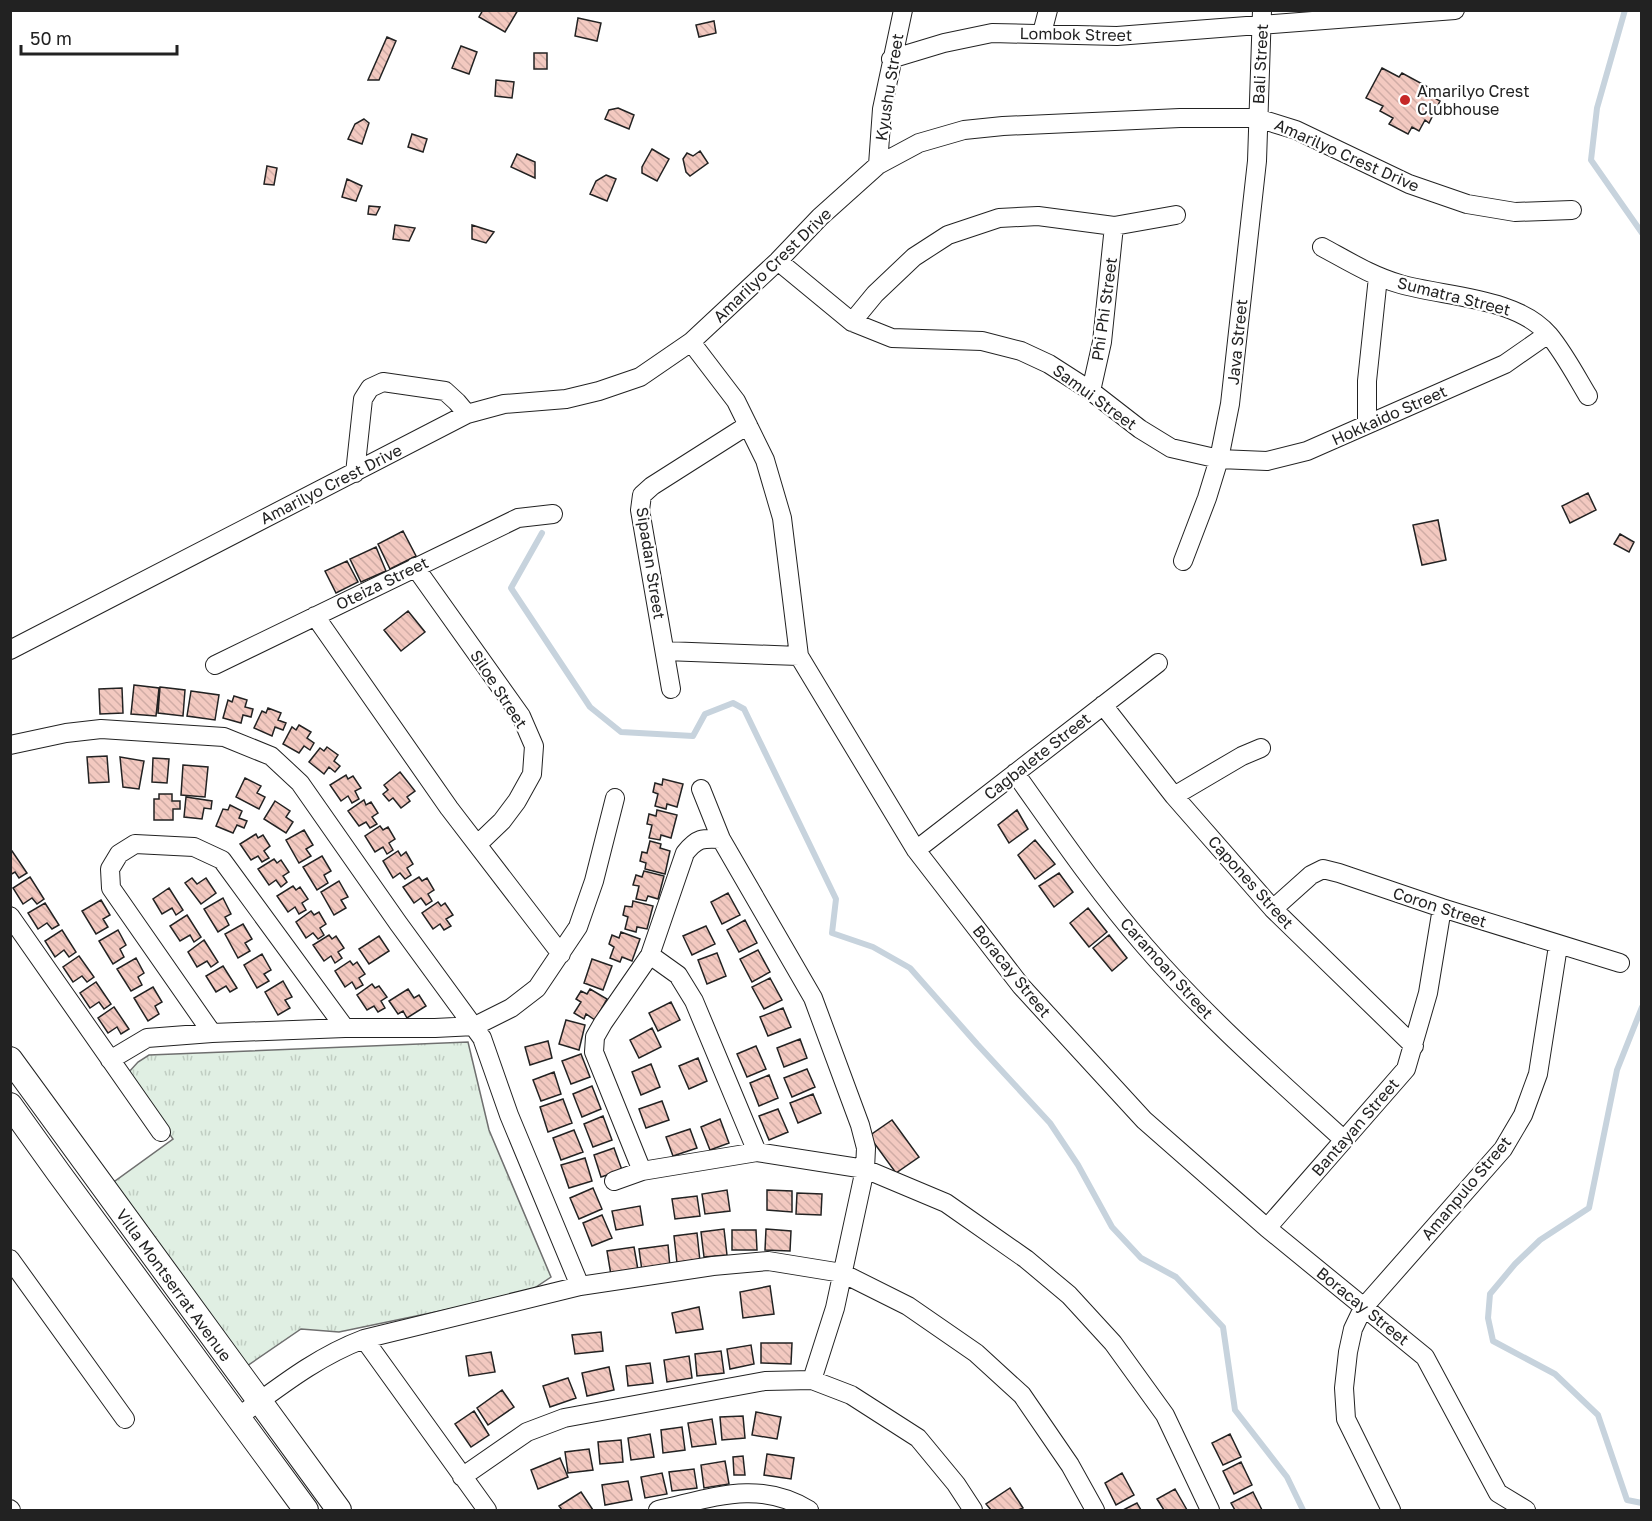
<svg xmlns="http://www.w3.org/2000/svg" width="1652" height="1521" font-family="'Golos Text',sans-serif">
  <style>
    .grass { fill: url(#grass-tufts); stroke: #6f6f6f; stroke-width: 1.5 }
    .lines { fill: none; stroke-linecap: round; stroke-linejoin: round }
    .stream { stroke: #c7d3dd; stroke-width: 6 }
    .building { fill: url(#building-back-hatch); stroke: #222; stroke-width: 1.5 }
    .minor-casing { stroke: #222; stroke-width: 20 }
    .tertiary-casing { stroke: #222; stroke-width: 26 }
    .minor { stroke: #fff; stroke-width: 18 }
    .tertiary { stroke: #fff; stroke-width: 24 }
    .poi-dot { fill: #c62828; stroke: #fff; stroke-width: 2 }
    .labels { text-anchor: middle; stroke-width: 4.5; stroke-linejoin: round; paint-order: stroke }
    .street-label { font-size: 16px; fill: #222; stroke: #fff }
    .poi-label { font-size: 16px; fill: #222; stroke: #fff; text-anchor: start }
  </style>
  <defs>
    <pattern id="grass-tufts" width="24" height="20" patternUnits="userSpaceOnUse" patternTransform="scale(1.5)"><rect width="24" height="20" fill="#e0efe3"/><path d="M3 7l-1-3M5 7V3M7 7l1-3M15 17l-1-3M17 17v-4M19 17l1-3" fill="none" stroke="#c0cdc2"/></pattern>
    <pattern id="building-back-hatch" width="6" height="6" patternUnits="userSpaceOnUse" patternTransform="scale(1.5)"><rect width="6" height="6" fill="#f3c9c0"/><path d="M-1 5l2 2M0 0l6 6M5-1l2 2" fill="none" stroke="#d0aca5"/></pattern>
  </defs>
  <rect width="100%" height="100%" fill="#fff"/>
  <path class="grass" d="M468,1042L489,1130L551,1277L527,1293L339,1332L301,1329L244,1368L111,1184L173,1139L128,1073L138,1062L149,1055Z"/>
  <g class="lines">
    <path class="stream" d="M1625,10L1597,108L1591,160L1642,233
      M542,533L511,588L590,707L621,732L693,736L705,714L733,703L744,709L836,899L832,933L873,947L910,968L977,1044L1050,1123L1078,1165L1112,1227L1141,1258L1176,1277L1223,1327L1235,1410L1287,1477L1303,1510
      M1642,1007L1617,1070L1589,1208L1540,1240L1515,1264L1490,1294L1488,1318L1493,1341L1555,1374L1598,1415L1627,1500L1642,1503"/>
  </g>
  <path class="building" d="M483,10H518L505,32L479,17Z
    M578,18L601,23L597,41L575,36Z
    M714,21L716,33L699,37L696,25Z
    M387,37L396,41L379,80H368Z
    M461,46L477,52L469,74L452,68Z
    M534,53H547V69H534Z
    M1382,68L1399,77L1402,73L1439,93L1436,99L1440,101L1429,123L1425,120L1419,131L1412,127L1408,134L1389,124L1393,118L1380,111L1383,106L1366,98Z
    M496,80L514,82L512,98L495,96Z
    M618,108L634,115L629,129L605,119L609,110Z
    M364,119L369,123L362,144L348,139L355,124Z
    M412,134L427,139L423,152L408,147Z
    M652,149L669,159L657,181L642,173V167Z
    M700,151L708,163L690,176L686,172L683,159L687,153L693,156Z
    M517,154L535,162V178L511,167Z
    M267,166L277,168L274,185L264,184Z
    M606,175L616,179L607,201L590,194L596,181Z
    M347,179L362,186L356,201L342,197Z
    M369,206L380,207L376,215L368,214Z
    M395,225L415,228L409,241L393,239Z
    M472,225L494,232L486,243L472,239Z
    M1588,493L1596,510L1570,523L1562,506Z
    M1438,520L1446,560L1422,565L1413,525Z
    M403,531L416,556L390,569L378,544Z
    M1620,534L1634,542L1629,552L1614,544Z
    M376,547L386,571L361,582L350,559Z
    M347,561L358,582L336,593L325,571Z
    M408,611L425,632L401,651L384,630Z
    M134,685L159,688L156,716L131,714Z
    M160,687L185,690L183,716L158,713Z
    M122,688L123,713L100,714L99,689Z
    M191,691L219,695L215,720L187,716Z
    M234,696L247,700L245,707L253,709L251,717L243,715L241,723L223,718L228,700L232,702Z
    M268,708L281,713L278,720L286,723L283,730L275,727L272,736L254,728L262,711L266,713Z
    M299,725L311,732L307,738L314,743L310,750L304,746L299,753L283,744L292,727L296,730Z
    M327,747L338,755L334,761L340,766L335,772L329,767L324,774L309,762L320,748L324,751Z
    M107,756L109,782L89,783L87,757Z
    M120,757L144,761L139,789L123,787Z
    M153,758L169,759L167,783L152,782Z
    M183,765L208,767L205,797L181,795Z
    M400,772L415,791L407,797L410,801L401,808L393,798L389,801L383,794L388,790L384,785Z
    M346,775L348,779L353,776L361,788L355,791L359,799L352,803L348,796L341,801L330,785Z
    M245,778L261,786L257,793L265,797L259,809L236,797Z
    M663,779L683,784L677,807L667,804L666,809L655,806L658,794L653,792L655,783L662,785Z
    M159,794H172V801H180V809H173V820H154V799H159Z
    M186,797L212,801L211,809L204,808L202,819L184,817Z
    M364,800L366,805L371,802L378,813L372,817L377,824L370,828L366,822L359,826L348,811Z
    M275,801L290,811L286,817L293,822L286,833L264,819Z
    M230,805L242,811L239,818L247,821L244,828L237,825L233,833L216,826L223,809L228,810Z
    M657,810L677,815L671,838L661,835L660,840L649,838L652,825L647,824L649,814L656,816Z
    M1017,810L1028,829L1009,843L998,825Z
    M380,826L383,830L388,827L395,839L389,843L393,850L387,854L383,847L375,852L365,836Z
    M304,830L313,845L306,849L311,856L299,863L286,840Z
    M256,834L258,838L263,835L270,846L264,851L269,858L262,862L258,856L251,860L240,844Z
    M1035,840L1055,864L1035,879L1018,855Z
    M650,841L661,844L660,848L670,851L665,874L645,869L646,863L640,861L642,852L647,853Z
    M12,851L27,873L19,878L15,872L10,875V852Z
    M398,851L401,856L406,852L413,864L407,868L411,875L405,879L400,873L393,878L383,861Z
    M322,856L331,871L324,875L328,883L317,890L303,867Z
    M274,859L277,863L281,860L289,872L283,876L287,882L281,887L276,880L269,885L258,869Z
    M644,871L664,876L658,899L648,896L646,901L636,899L639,886L633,885L636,875L642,877Z
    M1059,873L1073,892L1054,907L1039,886Z
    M30,877L44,899L37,904L32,898L23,904L13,888Z
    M419,877L422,881L427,878L434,890L428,894L432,901L426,905L421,898L414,903L403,887Z
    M192,878L197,884L206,878L216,893L201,904L185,883Z
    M339,881L348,897L341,900L346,908L334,915L321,892Z
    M293,886L296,890L300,887L308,899L302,903L306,910L299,914L295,907L288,912L277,896Z
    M169,888L183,910L176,915L172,908L162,914L153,899Z
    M728,893L740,915L722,924L711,902Z
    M223,898L231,914L225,917L229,925L218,932L204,909Z
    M101,900L110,915L103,919L108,927L96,934L82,911Z
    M633,901L653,906L647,929L637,927L636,932L625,929L628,917L623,915L625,906L632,907Z
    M438,902L441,906L445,903L453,915L446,919L451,926L444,930L440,924L433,929L422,913Z
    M45,903L59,925L52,929L47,923L38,929L28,913Z
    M1088,908L1107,932L1089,947L1070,923Z
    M311,911L314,915L319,912L326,924L320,928L324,935L318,939L313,933L306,938L296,922Z
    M187,915L201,937L194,942L190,935L180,941L170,926Z
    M745,920L757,943L739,952L727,930Z
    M243,924L252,939L245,943L250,951L238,958L225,934Z
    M706,926L715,944L692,955L683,936Z
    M62,930L76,952L69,957L64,950L55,957L45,941Z
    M118,930L126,945L120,949L124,957L113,964L99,941Z
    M621,932L640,939L632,961L622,957L620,962L610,958L614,947L609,944L612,935L619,938Z
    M329,935L332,939L336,936L344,948L338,952L342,958L335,963L331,956L324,961L313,945Z
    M1109,935L1127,958L1112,971L1093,948Z
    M379,936L389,951L369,964L359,949Z
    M204,940L218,962L211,967L207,961L197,967L188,952Z
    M758,950L770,972L752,982L740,959Z
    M717,953L726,976L707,984L698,960Z
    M262,954L271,970L264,974L269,981L257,988L244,965Z
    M79,956L94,977L87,982L82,976L73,982L63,967Z
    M136,958L144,973L138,977L142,985L131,991L117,969Z
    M592,959L612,966L603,990L584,983Z
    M350,961L353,965L357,962L365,974L359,978L363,985L356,989L352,982L345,987L335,971Z
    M223,966L237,988L230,992L226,986L216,992L206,976Z
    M770,978L782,1000L764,1009L752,987Z
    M283,981L292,997L285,1000L290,1008L278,1015L265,992Z
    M96,982L111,1004L104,1009L99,1002L90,1008L80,993Z
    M372,984L375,988L379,986L387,997L381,1001L385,1008L378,1012L374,1006L367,1010L357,995Z
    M153,987L162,1002L155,1006L159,1014L148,1021L134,998Z
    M408,989L414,998L419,995L426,1006L407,1018L403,1011L398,1014L389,1001Z
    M590,989L607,999L595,1020L586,1014L584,1019L574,1013L581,1002L576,999L581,991L587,994Z
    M671,1002L680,1020L658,1031L649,1013Z
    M114,1007L129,1029L121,1034L117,1027L108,1033L98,1018Z
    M783,1008L791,1027L768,1036L760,1017Z
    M566,1020L585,1025L579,1050L559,1044Z
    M652,1028L661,1047L639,1058L630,1040Z
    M800,1039L807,1058L784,1067L777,1048Z
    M548,1041L552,1058L530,1065L525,1047Z
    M756,1046L766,1069L747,1077L737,1054Z
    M581,1054L590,1077L571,1084L562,1061Z
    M698,1058L707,1081L689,1089L679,1066Z
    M651,1064L660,1087L641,1095L632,1072Z
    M807,1069L815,1087L792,1097L784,1078Z
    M554,1072L561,1094L541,1101L533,1080Z
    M769,1075L778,1098L759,1106L750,1083Z
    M592,1086L601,1109L582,1117L573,1094Z
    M813,1094L821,1113L798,1123L790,1103Z
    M563,1099L572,1123L548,1132L540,1107Z
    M662,1101L669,1120L646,1128L639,1109Z
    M778,1109L788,1132L769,1140L759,1116Z
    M603,1116L612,1140L593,1147L584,1124Z
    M720,1119L729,1143L710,1150L701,1127Z
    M892,1120L919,1157L896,1173L869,1136Z
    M690,1129L697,1148L673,1156L666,1137Z
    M574,1130L583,1152L561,1160L553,1138Z
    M614,1148L622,1170L601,1177L594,1155Z
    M585,1158L592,1181L569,1188L561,1165Z
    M593,1188L602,1209L579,1219L570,1198Z
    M727,1190L730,1211L705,1214L702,1194Z
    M767,1190L792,1191V1212L767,1210Z
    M797,1193L822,1194L821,1215L796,1214Z
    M697,1196L700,1216L675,1219L672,1199Z
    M640,1206L643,1225L616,1230L612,1211Z
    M602,1215L612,1238L592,1246L583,1223Z
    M724,1229L727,1255L704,1257L701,1232Z
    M766,1229L791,1231L790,1251L765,1250Z
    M732,1230H756L757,1250H732Z
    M697,1233L700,1261L677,1263L674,1236Z
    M668,1245L670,1267L642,1271L639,1249Z
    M634,1247L638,1270L611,1275L607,1251Z
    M770,1286L774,1314L743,1318L740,1292Z
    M699,1307L703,1329L676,1333L672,1313Z
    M601,1332L603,1351L575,1354L572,1335Z
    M761,1343H792L791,1364L761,1363Z
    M751,1345L754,1364L730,1369L727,1349Z
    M721,1351L724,1373L697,1376L695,1354Z
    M491,1352L495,1372L469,1376L466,1356Z
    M689,1356L692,1378L667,1382L664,1360Z
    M650,1363L653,1383L628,1386L626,1366Z
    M609,1367L614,1390L587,1396L582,1373Z
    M568,1378L576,1398L550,1407L543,1386Z
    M502,1390L514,1407L488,1425L477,1408Z
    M474,1411L489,1435L471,1447L455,1424Z
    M756,1412L781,1417L777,1439L752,1435Z
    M743,1416L745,1438L722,1440L720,1417Z
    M712,1419L716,1444L692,1447L688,1423Z
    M682,1427L685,1450L663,1453L661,1430Z
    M650,1434L654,1457L631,1460L628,1438Z
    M1230,1434L1241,1457L1223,1465L1212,1443Z
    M621,1440L623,1462L600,1464L598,1442Z
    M589,1449L593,1470L568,1473L565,1452Z
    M767,1454L794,1458L791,1479L764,1475Z
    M743,1456L745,1475H734L733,1457Z
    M560,1458L568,1477L538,1489L531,1470Z
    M725,1461L729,1484L704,1488L701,1465Z
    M1241,1462L1252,1485L1234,1494L1223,1471Z
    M694,1469L697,1488L672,1491L669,1472Z
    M662,1473L667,1494L645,1498L641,1477Z
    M1122,1473L1134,1495L1116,1505L1105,1483Z
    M628,1481L632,1500L605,1505L602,1485Z
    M1010,1488L1023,1508L1018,1510H991L986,1504Z
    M1175,1489L1187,1510H1164L1157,1499Z
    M581,1492L593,1510H562L559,1506Z
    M1253,1492L1262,1510H1235L1231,1503Z
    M1137,1503L1141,1510H1123Z"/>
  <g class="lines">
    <g class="minor-casing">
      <path id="minor" d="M1042,33L1048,10
        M891,59L944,43L992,33L1117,36L1455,10
        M878,165L882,109L903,10
        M1322,247C1348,261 1372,276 1400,284C1445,297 1517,297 1549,335C1564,353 1576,376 1588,396
        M778,261L852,322L892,338L982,341L1021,351L1049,364L1091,391L1140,429L1171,448L1219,459L1267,461L1307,451L1505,364L1548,334
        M852,322L875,294L914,257L948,235L999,218L1038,216L1114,226L1176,215
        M691,342L736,401L765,460L782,518L799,656L916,850L1021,986L1144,1120L1267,1228L1425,1357L1498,1493L1526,1510
        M1091,391L1102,342L1114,226
        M1367,424V381L1378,277
        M355,473L363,399L370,388L383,382L445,391L457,402L467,414
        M1183,561L1207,498L1219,459L1230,404L1257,161L1262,10
        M415,567L521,716L534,746L532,774L517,801L502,821L478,844
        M315,616L449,808L561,954
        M10,650L467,414L504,404L566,399L599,391L640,377L691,342L778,261L820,217L878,165L919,143L964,130L1003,126L1180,118H1257L1296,130L1409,184L1467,204L1515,212L1572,210
        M665,651L799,656
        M215,665L518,518L553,514
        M671,689L640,510L642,495L652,486L748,425
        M1103,705L1174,796L1273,909L1414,1046
        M10,745L66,733L101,729L224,737L271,756L300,783L398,923L482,1038L509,1115L580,1286
        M1015,773C1057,832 1097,891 1144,945C1205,1016 1275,1077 1344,1140
        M701,789L721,839L813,998L860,1125L866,1148L865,1169L835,1308L812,1380
        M1174,796L1242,756L1261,748
        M916,850L1158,663
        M1273,909L1311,875L1323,869L1339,873L1442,908L1620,963
        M10,916L161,1132
        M650,955L678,975L694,1001L757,1152
        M212,1033L111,888L110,869L119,854L135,844L194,847L222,860L345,1028
        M110,1060L147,1038L212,1033L345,1028H435L475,1026L511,1008L537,988L578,927L594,881L615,798
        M642,1171L594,1052L595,1037L603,1023L650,955L685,853C697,838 702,838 721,839
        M614,1181L642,1171L757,1152L865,1169L946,1203L1026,1259L1069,1295L1113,1343L1165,1415L1210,1510
        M1267,1228L1406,1069L1428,993L1442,908
        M10,1259L125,1419
        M364,1339L487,1510
        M238,1417C278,1388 316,1357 364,1339L580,1286L713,1266L768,1261L842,1273L908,1306L976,1353L1022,1395L1070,1465L1095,1510
        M462,1477L527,1432L564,1418L765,1381L812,1380L851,1395L918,1438L956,1484L973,1510
        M10,1509L11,1510
        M658,1510C713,1498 757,1479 809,1510
        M1391,1510L1346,1419L1344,1388L1348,1352L1353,1329L1363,1308L1503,1149L1523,1115L1538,1074L1558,946"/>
    </g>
    <g class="tertiary-casing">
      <path id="tertiary" d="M10,1059L339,1510
        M10,1105L58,1172L306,1510"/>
    </g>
    <use href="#minor" class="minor"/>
    <use href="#tertiary" class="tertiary"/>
  </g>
  <circle class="poi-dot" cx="1405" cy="100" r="6"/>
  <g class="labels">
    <g class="street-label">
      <text transform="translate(1076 34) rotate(1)" y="6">Lombok Street</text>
      <text transform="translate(1260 64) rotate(-87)" y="6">Bali Street</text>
      <text transform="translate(889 87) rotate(-81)" y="6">Kyushu Street</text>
      <text transform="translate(1347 155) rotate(24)" y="6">Amarilyo Crest Drive</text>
      <text transform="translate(772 265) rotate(-44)" y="6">Amarilyo Crest Drive</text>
      <text transform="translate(1454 296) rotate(14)" y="6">Sumatra Street</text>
      <text transform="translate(1104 309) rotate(-82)" y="6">Phi Phi Street</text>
      <text transform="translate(1237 342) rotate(-84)" y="6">Java Street</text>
      <text transform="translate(1095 397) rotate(36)" y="6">Samui Street</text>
      <text transform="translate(1389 415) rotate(-24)" y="6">Hokkaido Street</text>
      <text transform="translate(331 484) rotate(-27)" y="6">Amarilyo Crest Drive</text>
      <text transform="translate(651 563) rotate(81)" y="6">Sipadan Street</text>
      <text transform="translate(382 583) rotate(-26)" y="6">Oteiza Street</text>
      <text transform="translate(499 689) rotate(57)" y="6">Siloe Street</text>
      <text transform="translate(1037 756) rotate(-38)" y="6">Cagbalete Street</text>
      <text transform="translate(1251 882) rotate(48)" y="6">Capones Street</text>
      <text transform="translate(1440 907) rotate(18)" y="6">Coron Street</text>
      <text transform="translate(1167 968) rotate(48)" y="6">Caramoan Street</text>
      <text transform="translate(1012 971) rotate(51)" y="6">Boracay Street</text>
      <text transform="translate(1355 1127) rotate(-49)" y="6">Bantayan Street</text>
      <text transform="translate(1466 1188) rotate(-50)" y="6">Amanpulo Street</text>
      <text transform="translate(174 1285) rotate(54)" y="6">Villa Montserrat Avenue</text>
      <text transform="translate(1363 1306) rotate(39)" y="6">Boracay Street</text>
    </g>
    <g class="poi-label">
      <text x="1417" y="97">Amarilyo Crest<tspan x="1417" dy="18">Clubhouse</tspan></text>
    </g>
  </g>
  <rect width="1652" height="1521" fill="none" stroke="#222222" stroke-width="24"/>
  <path d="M21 45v9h156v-9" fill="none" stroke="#222222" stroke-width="3"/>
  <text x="30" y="45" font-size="18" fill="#222222" stroke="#ffffff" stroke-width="4.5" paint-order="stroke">50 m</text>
</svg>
